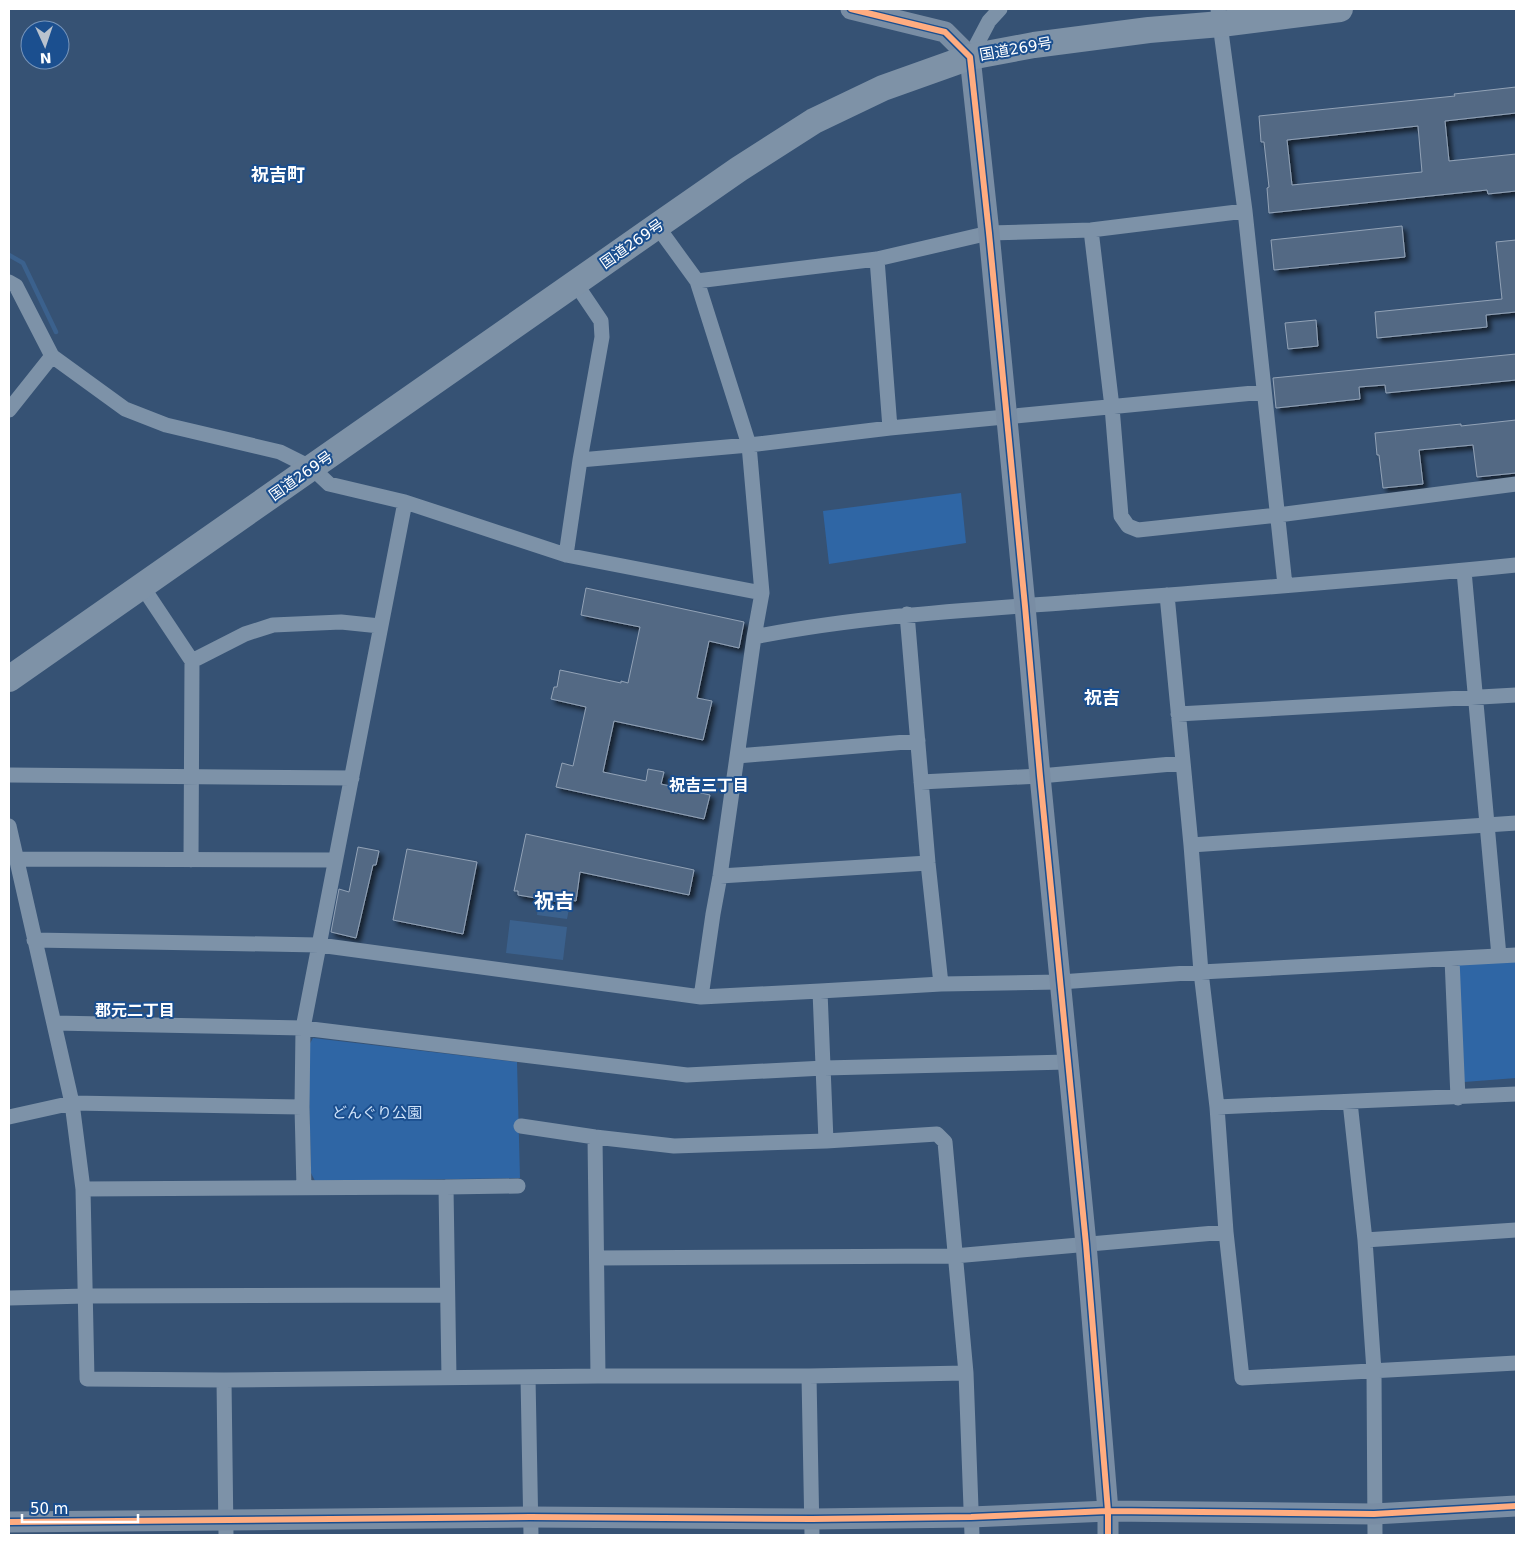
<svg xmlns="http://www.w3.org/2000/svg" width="1525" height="1544" font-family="'DejaVu Sans','Noto Sans JP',sans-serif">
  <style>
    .green { fill: #2f66a5 }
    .water { fill: #3b618d }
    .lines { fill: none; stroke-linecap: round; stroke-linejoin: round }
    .stream { stroke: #3b618d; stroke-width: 4.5 }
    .building { fill: #526984; stroke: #92a2b6; fill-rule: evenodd; filter: url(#shadow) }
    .street { stroke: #7d92a8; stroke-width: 15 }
    .secondary { stroke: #798da4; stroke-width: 21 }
    .highway { stroke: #7e92a7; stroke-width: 26 }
    .cycleway-casing { stroke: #1b4f8f; stroke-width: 9 }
    .cycleway { stroke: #ffac80; stroke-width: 6 }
    .labels { text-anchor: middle; stroke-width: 4; stroke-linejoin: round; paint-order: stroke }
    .street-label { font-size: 15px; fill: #fff; stroke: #1b4f8f }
    .park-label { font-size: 15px; fill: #cfe3fa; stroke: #1b4f8f }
    .neighbourhood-label { font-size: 16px; font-weight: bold; fill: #fff; stroke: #1b4f8f }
    .quarter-label { font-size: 18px; font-weight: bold; fill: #fff; stroke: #1b4f8f }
    .district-label { font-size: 20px; font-weight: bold; fill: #fff; stroke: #1b4f8f }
  </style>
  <defs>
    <filter id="shadow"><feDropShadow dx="4" dy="4" stdDeviation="2.5" flood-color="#0009"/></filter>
  </defs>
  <rect width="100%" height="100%" fill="#365274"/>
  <path class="green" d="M961,493L966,543L829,564L823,511Z
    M1516,960V1078L1464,1082L1458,962Z
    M313,1038L517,1062L520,1178L315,1181L311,1173L308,1047Z"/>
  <path class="water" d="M538,905L569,909L567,919L537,915Z
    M510,920L567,927L563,960L506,953Z"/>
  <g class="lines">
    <path class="stream" d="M9,255L23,263L56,332"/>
  </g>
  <path class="building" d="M1516,87V113L1445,121L1449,161L1516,154V191L1488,194L1487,190L1269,213L1267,188L1269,187L1264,142H1261L1259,116L1455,96L1454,94ZM1418,126L1422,172L1292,185L1287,140Z
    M1402,226L1405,257L1274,270L1271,240Z
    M1516,240V312L1486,315L1487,327L1377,338L1375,312L1502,299L1496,242Z
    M1316,320L1318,346L1288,349L1285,323Z
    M1516,354V380L1386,393L1385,385L1359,387L1360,399L1276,408L1273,378Z
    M1516,420V473L1477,477L1473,445L1419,450L1423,484L1383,488L1379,455H1377L1375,433L1461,424V426Z
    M586,588L744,622L739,648L709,641L697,698L712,701L703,740L614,721L603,772L646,781L648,769L664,772L661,784L710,795L704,819L556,787L562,763L573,766L586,707L551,699L554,687H557L560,670L621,683V681L628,683L640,627L581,615Z
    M526,834L694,870L689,895L580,872L576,901L560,898V902L518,895V891H514Z
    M358,847L379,851L376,865H373L356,938L331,932L339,889L349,892Z
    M407,849L477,862L463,934L393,920Z"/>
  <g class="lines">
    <path class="street" d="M1218,9L1245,211L1285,585
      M970,57L989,21L1000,9
      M657,226L697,281L749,445L762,593L754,637L720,876L713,914L701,997
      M1091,230L1112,407L1121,516L1128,526L1138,530L1278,515L1516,484
      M877,259L890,428
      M697,281L877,259L989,233L1091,230L1245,211
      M9,282L16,286L52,356L125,409L166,425L280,452L312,468L329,484L405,502L566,555L762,593
      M9,410L52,356
      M580,460L749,445L890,428L1264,392
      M566,555L580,460L602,337L601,321L576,284
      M1464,571L1499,956
      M142,586L192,661
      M1167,595L1191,845L1201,972L1217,1107L1226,1232L1242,1378L1516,1363
      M907,614L928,863L941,984
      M754,637C860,616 968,610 1075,602C1222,591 1370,580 1516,565
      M1178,714L1516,695
      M737,756L918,741
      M9,775L352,778
      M921,782L1040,776L1183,763
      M9,826L72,1103L83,1189L87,1379L224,1380L598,1376H809L966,1373
      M1191,845L1516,823
      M16,859L335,860
      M191,860L192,661L245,634L273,625L341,622L380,626
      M720,876L928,863
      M34,940L319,945L701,997L820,991L941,984L1060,982L1201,972L1516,955
      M1452,959L1458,1098
      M820,991L826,1141
      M54,1023L303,1028L687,1075L824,1068L1068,1062
      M1350,1102L1365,1240L1374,1371L1375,1535
      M1217,1107L1516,1094
      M9,1117L72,1103L302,1107
      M521,1126L595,1137L674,1146L826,1141L937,1134L945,1142L966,1373L972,1535
      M595,1137L598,1376
      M446,1187L449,1378
      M304,1188L302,1107L303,1028L405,502
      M83,1189L446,1187L518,1186
      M1365,1240L1516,1230
      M597,1258L954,1256L1226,1232
      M9,1298L86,1296L447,1295
      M809,1376L812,1535
      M528,1377L531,1535
      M224,1380L226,1535"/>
    <path class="secondary" d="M851,9L945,32L970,57L989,233L1025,606L1040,776L1086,1244L1108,1511V1535
      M9,1522L530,1517L812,1519L971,1517L1108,1511L1374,1514L1516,1506"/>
    <path class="highway" d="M9,679L657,226L739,169L814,121L883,88L970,57L1034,45L1149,30L1221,24L1340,9"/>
    <g class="cycleway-casing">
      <path id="cycleway" d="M851,9L945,32L970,57L989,233L1025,606L1040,776L1086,1244L1108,1511V1535
        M9,1522L530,1517L812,1519L971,1517L1108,1511L1374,1514L1516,1506"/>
    </g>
    <use href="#cycleway" class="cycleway"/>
  </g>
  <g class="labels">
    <g class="street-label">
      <text transform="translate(1016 49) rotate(-10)" y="5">国道269号</text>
      <text transform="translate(632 244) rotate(-35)" y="5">国道269号</text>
      <text transform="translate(301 476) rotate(-35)" y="5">国道269号</text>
    </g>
    <g class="park-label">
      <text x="377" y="1118">どんぐり公園</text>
    </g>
    <g class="neighbourhood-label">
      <text x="709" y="791">祝吉三丁目</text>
      <text x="135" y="1016">郡元二丁目</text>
    </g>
    <g class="quarter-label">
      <text x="278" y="181">祝吉町</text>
      <text x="1102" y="704">祝吉</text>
    </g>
    <g class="district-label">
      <text x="554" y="908">祝吉</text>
    </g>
  </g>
  <rect width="1525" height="1544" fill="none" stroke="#ffffff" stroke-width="20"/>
  <g transform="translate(45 45) rotate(177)"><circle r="24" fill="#1b4f8f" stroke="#7695bc"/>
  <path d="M0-4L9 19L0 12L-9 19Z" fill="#b9c2ce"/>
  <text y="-8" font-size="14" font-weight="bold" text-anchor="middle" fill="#ffffff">N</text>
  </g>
  <path d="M22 1514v8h116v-8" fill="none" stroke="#ffffff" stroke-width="2.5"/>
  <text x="30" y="1514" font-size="15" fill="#ffffff" stroke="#1b4f8f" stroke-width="4" paint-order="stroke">50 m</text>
</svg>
